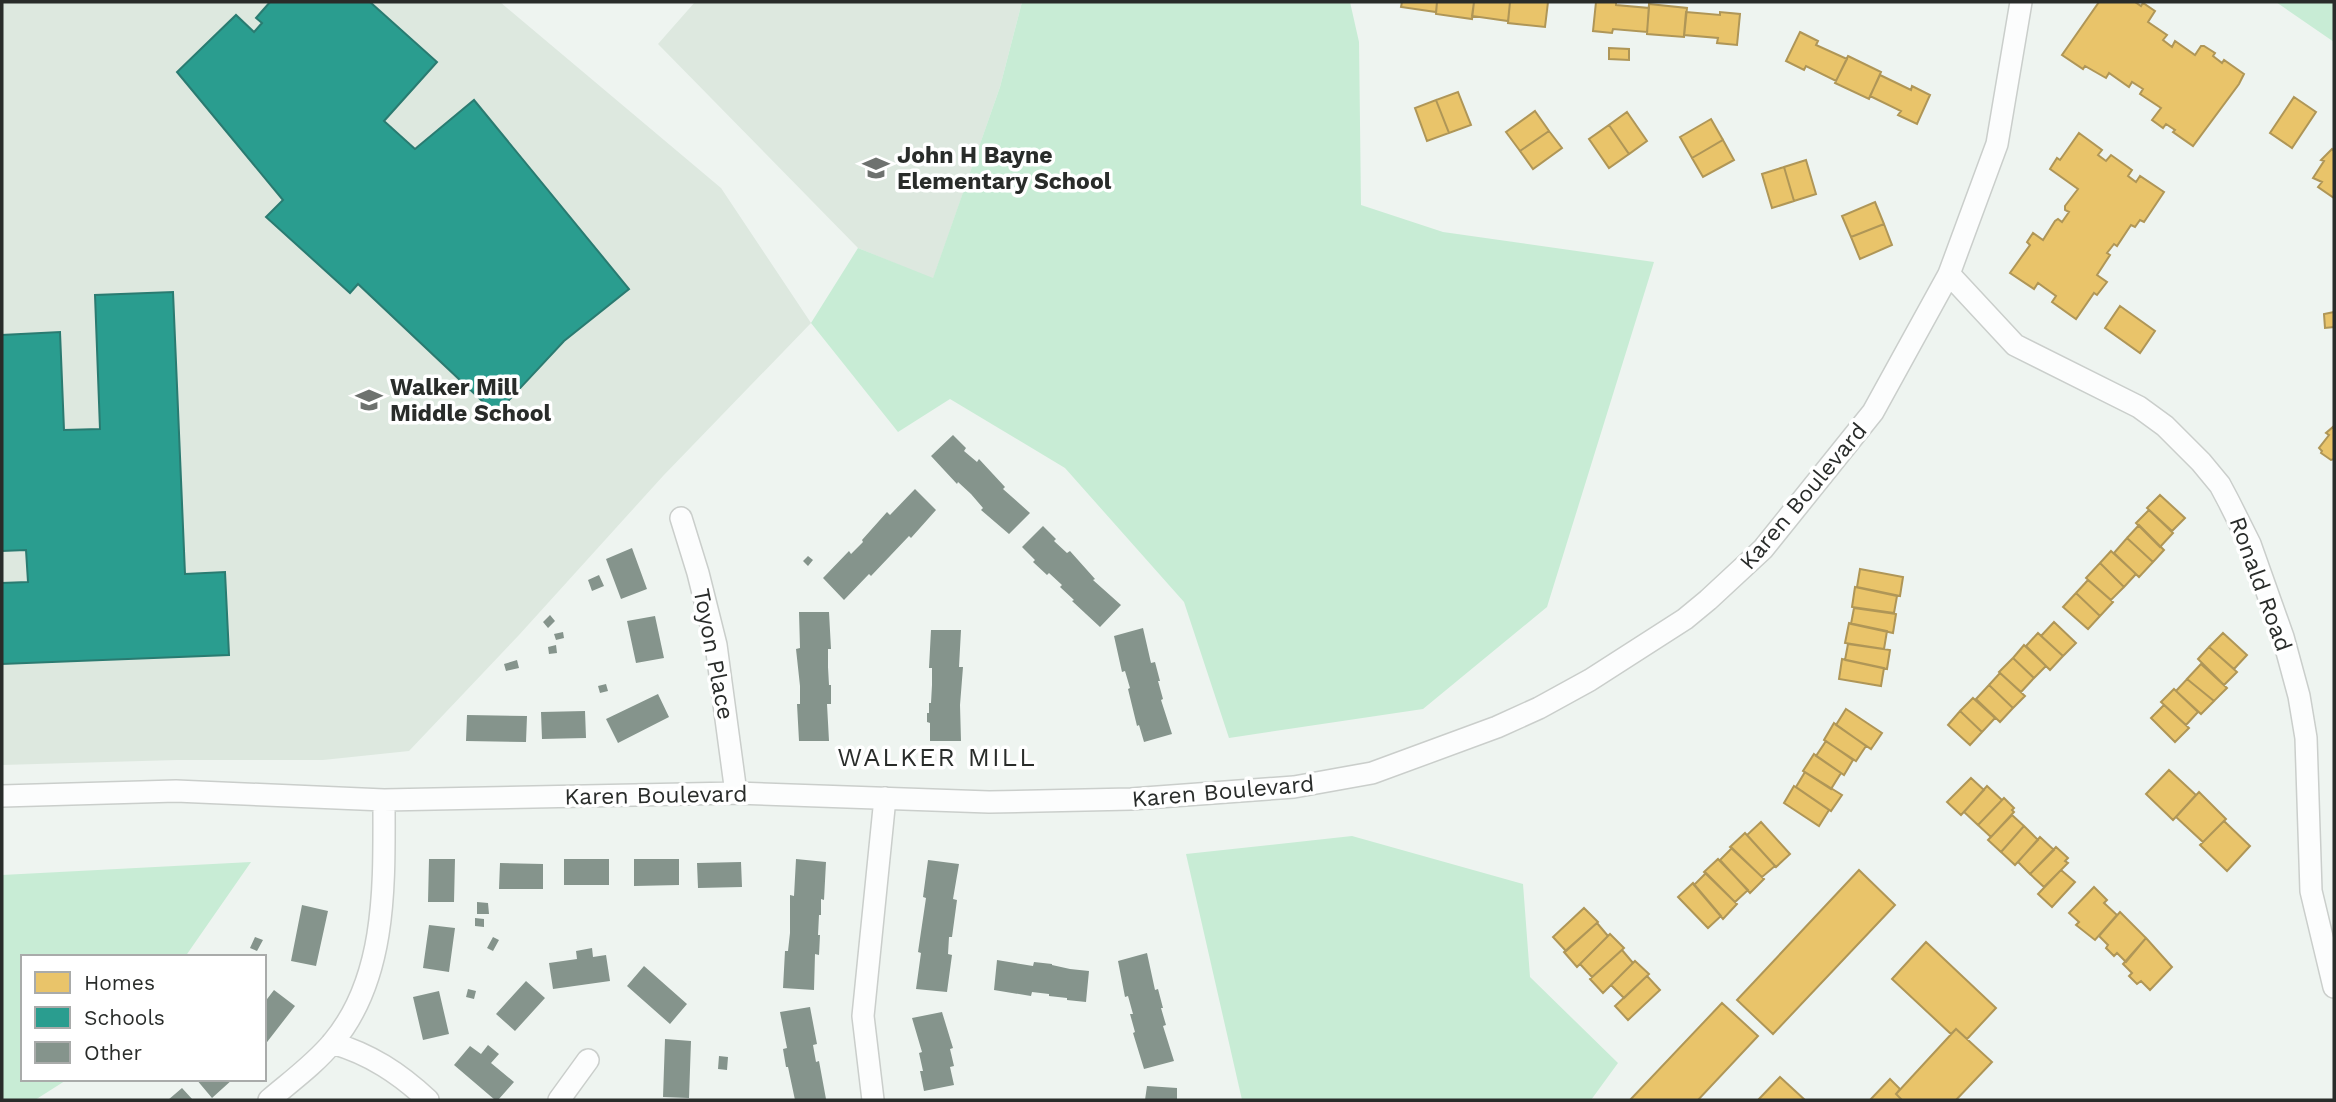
<svg xmlns="http://www.w3.org/2000/svg" width="2336" height="1102" font-family="'Work Sans',sans-serif">
  <style>
    .built { fill: #dde8df }
    .green { fill: #c8ecd5 }
    .homes { fill: #e9c46a; stroke: #af9657; stroke-width: 2 }
    .schools { fill: #2a9d8f; stroke: #2a7b71; stroke-width: 2 }
    .building { fill: #85948c }
    .lines { fill: none; stroke-linecap: round; stroke-linejoin: round }
    .minor-casing { stroke: #cacecb; stroke-width: 24 }
    .minor { stroke: #fcfdfd; stroke-width: 21 }
    .labels { text-anchor: middle; stroke-width: 7; stroke-linejoin: round; paint-order: stroke }
    .poi-label { font-size: 23px; font-weight: bold; fill: #292c2a; stroke: #fff; text-anchor: start }
    .street-label { font-size: 23px; fill: #292c2a; stroke: #fff }
    .quarter-label { font-size: 26px; letter-spacing: 2px; fill: #292c2a; stroke: #fff }
  </style>
  <rect width="100%" height="100%" fill="#eef4f0"/>
  <path class="built" d="M2,2H500L721,188L811,323L663,476L519,635L409,751L323,760H177L2,765Z
    M695,2H1022L1000,87L933,279L858,248L658,44Z"/>
  <path class="green" d="M1022,2H1350L1359,42L1361,205L1443,232L1654,262L1547,607L1423,709L1229,738L1184,602L1065,468L950,399L898,432L811,323L858,248L933,278L1000,87Z
    M2276,2H2334V42Z
    M1352,836L1523,884L1530,977L1618,1063L1591,1100H1242L1186,854Z
    M251,862L185,957H23V1079H68L35,1100H2V875Z"/>
  <path class="homes" d="M1402,2H1437L1436,12L1401,7Z
    M1437,2H1474L1472,19L1436,14Z
    M1474,2H1510L1508,21L1472,16Z
    M1510,2H1548L1545,27L1508,23Z
    M1596,2H1616V5L1649,8L1647,32L1613,29L1612,33L1593,31Z
    M2099,2H2135L2141,6L2143,3L2155,11L2148,22L2167,35L2163,40L2172,47L2175,41L2195,55L2201,46H2204L2215,53L2213,56L2222,63L2224,60L2244,74L2239,84L2193,146L2173,132L2175,130L2166,124L2163,128L2152,120L2161,108L2140,94L2143,89L2132,82L2129,87L2109,73L2106,78L2085,66L2083,69L2062,55Z
    M1649,4L1687,8L1684,37L1647,34Z
    M1686,12L1720,15V12L1740,14L1737,45L1717,43L1718,38L1684,35Z
    M1800,32L1818,41L1816,45L1847,59L1836,81L1806,66L1804,70L1786,61Z
    M1609,48L1629,49V60L1609,59Z
    M1848,56L1881,72L1869,99L1835,83Z
    M1880,75L1911,90L1912,86L1930,95L1917,124L1898,115L1901,111L1870,96Z
    M1458,92L1471,125L1449,133L1436,100Z
    M2294,97L2316,112L2292,148L2270,133Z
    M1436,100L1449,133L1427,141L1415,108Z
    M1535,111L1549,131L1520,151L1506,132Z
    M1627,112L1647,141L1629,154L1609,125Z
    M1711,119L1723,140L1692,158L1680,137Z
    M1609,125L1629,154L1609,168L1589,139Z
    M1549,131L1562,148L1533,169L1520,151Z
    M2079,133L2102,150L2098,155L2106,161L2111,155L2132,170L2128,176L2136,182L2140,176L2164,192L2144,222L2140,220L2135,227L2131,225L2117,246L2114,244L2107,253L2110,255L2097,275L2107,282L2097,295L2094,293L2076,319L2052,302L2056,296L2038,283L2034,289L2010,273L2030,245L2027,242L2033,233L2043,240L2055,221L2058,219L2062,222L2069,212L2065,210V206L2078,189L2050,169L2057,158L2060,160Z
    M1723,140L1734,160L1703,177L1692,158Z
    M2332,149L2334,151V198L2318,187L2322,182L2313,178L2324,161L2321,160Z
    M1806,160L1816,194L1794,201L1784,167Z
    M1784,167L1794,201L1772,208L1762,174Z
    M1875,202L1884,224L1851,237L1842,216Z
    M1884,224L1892,245L1860,259L1851,237Z
    M2120,306L2155,331L2140,353L2105,328Z
    M2334,312V327L2325,328L2324,314Z
    M2334,426V459L2331,460L2321,453L2322,451L2319,448L2329,435L2326,433Z
    M2160,495L2185,518L2172,531L2147,508Z
    M2149,510L2173,533L2160,547L2136,523Z
    M2139,525L2164,550L2153,562L2127,538Z
    M2127,538L2153,562L2139,577L2114,553Z
    M2111,551L2136,574L2124,587L2100,563Z
    M2100,563L2124,587L2111,600L2086,578Z
    M1860,569L1903,577L1900,596L1857,587Z
    M2088,580L2113,602L2100,616L2076,593Z
    M1855,587L1897,596L1894,613L1852,607Z
    M2076,593L2100,616L2088,629L2063,607Z
    M1854,608L1896,614L1893,633L1851,624Z
    M2054,622L2076,643L2063,656L2041,636Z
    M1849,623L1887,631L1884,649L1845,643Z
    M2038,633L2063,656L2050,670L2026,646Z
    M2223,633L2247,655L2234,669L2209,647Z
    M1848,644L1890,650L1887,669L1845,660Z
    M2024,645L2046,666L2034,678L2013,658Z
    M2209,647L2237,672L2224,685L2198,659Z
    M2013,658L2034,678L2021,692L1999,672Z
    M1842,659L1884,668L1881,686L1839,679Z
    M2201,664L2227,688L2214,701L2187,679Z
    M2000,673L2025,696L2013,708L1989,685Z
    M2187,679L2214,701L2201,714L2176,691Z
    M1989,685L2013,708L2000,722L1976,699Z
    M2174,689L2198,712L2186,725L2161,702Z
    M1973,698L1995,718L1982,732L1960,711Z
    M2164,705L2189,728L2175,742L2151,718Z
    M1846,709L1882,733L1871,749L1836,725Z
    M1960,711L1982,732L1970,745L1948,725Z
    M1834,723L1866,746L1856,761L1824,740Z
    M1826,741L1853,760L1844,775L1816,756Z
    M1814,754L1841,773L1831,789L1803,771Z
    M2169,770L2196,795L2173,820L2146,794Z
    M1805,772L1842,795L1831,811L1796,787Z
    M1971,778L1984,790L1961,815L1947,802Z
    M1794,786L1829,810L1819,826L1784,803Z
    M1987,786L2002,800L1978,825L1964,812Z
    M2199,792L2226,819L2203,842L2176,817Z
    M2004,798L2014,808L2012,810L2014,812L1991,837L1978,825Z
    M2012,815L2024,826L2001,852L1988,840Z
    M2224,821L2250,846L2227,871L2200,845Z
    M1761,822L1790,854L1776,867L1747,835Z
    M2024,826L2038,840L2015,865L2001,852Z
    M1745,833L1775,866L1762,877L1730,847Z
    M2040,837L2054,850L2030,874L2018,862Z
    M2056,847L2068,858L2065,861L2068,863L2044,887L2030,874Z
    M1732,848L1764,879L1750,893L1720,860Z
    M1718,859L1748,890L1735,902L1704,872Z
    M1859,870L1895,905L1773,1034L1737,1000Z
    M2061,870L2075,882L2052,907L2038,894Z
    M1706,873L1737,904L1723,919L1694,885Z
    M1693,883L1721,916L1708,928L1678,897Z
    M2094,887L2107,900L2104,903L2117,915L2095,940L2076,925L2079,922L2069,913Z
    M1584,908L1598,922L1566,951L1553,937Z
    M2120,912L2146,938L2126,962L2117,953L2114,956L2106,948L2108,945L2099,936Z
    M1597,923L1608,936L1577,967L1564,952Z
    M1610,934L1624,948L1592,977L1580,964Z
    M2146,938L2172,967L2150,990L2141,981L2137,984L2129,976L2132,973L2123,964Z
    M1926,942L1996,1008L1967,1039L1956,1029L1951,1034L1892,979Z
    M1622,950L1633,963L1603,993L1590,979Z
    M1635,961L1649,974L1624,998L1611,985Z
    M1647,976L1660,990L1628,1020L1615,1006Z
    M1722,1003L1758,1036L1698,1100H1630Z
    M1956,1029L1992,1062L1956,1100H1902L1896,1094Z
    M1780,1077L1805,1100H1758Z
    M1890,1079L1900,1089L1896,1094L1902,1100H1870Z"/>
  <path class="schools" d="M270,2H370L437,62L384,121L415,149L474,100L629,289L564,341L496,414L358,284L350,293L266,217L283,200L177,72L236,15L254,32L262,23L256,18Z
    M173,292L185,574L225,572L229,655L2,664V583L28,582L26,550L2,551V335L60,332L64,430L100,429L95,295Z"/>
  <path class="building" d="M953,435L966,448L964,451L977,462L979,459L1005,487L1003,489L1030,513L1009,534L981,510L983,508L971,494L958,482L957,484L931,456Z
    M915,489L936,510L911,538L909,536L871,576L869,574L844,600L823,578L849,551L851,554L863,542L862,540L887,512L890,515Z
    M1043,526L1056,539L1054,541L1067,553L1070,551L1095,579L1093,580L1121,605L1100,627L1072,601L1074,600L1060,587L1062,585L1049,573L1047,575L1033,562L1035,560L1022,547Z
    M632,548L647,589L621,599L606,559Z
    M808,556L813,560L808,566L803,561Z
    M599,575L604,586L592,591L588,580Z
    M799,612H829L831,649H828V667L829,685H831V704H827L829,741H799L797,704H800V686L796,649L800,648Z
    M550,615L555,621L548,628L543,622Z
    M655,616L664,658L636,663L627,621Z
    M1143,628L1151,663L1155,662L1160,681H1158L1163,699L1161,700L1172,734L1144,742L1139,725L1137,726L1128,689L1130,688L1125,671L1122,672L1114,636Z
    M931,630H961L959,667H963L960,705L961,741H930V723L927,722V713H929V703H931L932,685V668H929Z
    M563,632L564,638L556,640L554,634Z
    M556,645L557,653L549,654L548,647Z
    M517,660L519,668L506,671L504,664Z
    M606,684L608,691L600,693L598,686Z
    M658,694L669,717L618,743L606,719Z
    M585,711L586,738L542,739L541,712Z
    M467,715L527,716L526,742L466,741Z
    M429,859H455L454,902H428Z
    M564,859H609V885H564Z
    M634,859H679V885L634,886Z
    M796,859L826,862L824,900L821,899V915H819L818,935H820L819,955L815,954L814,990L783,988L785,951H788L790,933V895L794,896Z
    M928,860L959,864L953,899L957,900L952,937H949L948,954L952,955L947,992L916,989L921,953L918,952L926,898L923,897Z
    M741,862L742,887L698,888L697,863Z
    M500,863L543,864V889H499Z
    M477,902L488,903L489,914H477Z
    M302,905L328,911L316,966L291,961Z
    M475,918L484,919V927L475,926Z
    M429,925L455,928L449,972L423,968Z
    M255,937L263,940L257,951L250,948Z
    M493,937L499,940L493,951L487,948Z
    M592,948L593,957L606,955L610,981L553,989L549,963L577,959L576,951Z
    M1147,953L1155,990L1158,989L1163,1008H1161L1166,1025L1163,1026L1174,1061L1144,1069L1133,1033L1135,1032L1130,1014H1133L1128,996L1125,997L1118,961Z
    M997,960L1033,966L1034,962L1052,964V965L1070,969L1089,971L1086,1002L1067,1000V998L1049,996V994L1032,992L1031,996L994,990Z
    M644,966L687,1004L670,1024L627,986Z
    M526,981L545,998L515,1031L496,1014Z
    M468,989L476,991L474,999L466,997Z
    M274,990L295,1006L264,1046V1003Z
    M439,991L449,1034L423,1040L413,997Z
    M810,1007L817,1044L813,1045L816,1062L819,1061L826,1099L795,1100L788,1067H786L783,1049L787,1048L780,1012Z
    M942,1012L953,1048L950,1049L954,1066L950,1067L954,1085L924,1091L920,1071H923L919,1053L922,1052L912,1018Z
    M665,1039L691,1041L689,1098L663,1097Z
    M488,1045L499,1054L491,1063L514,1082L498,1100H495L454,1065L470,1046L481,1054Z
    M719,1056L728,1057L727,1070L718,1069Z
    M196,1079H233L212,1098Z
    M1147,1086L1177,1088V1100H1145Z
    M182,1088L193,1100H168Z"/>
  <g class="lines">
    <g class="minor-casing">
      <path id="minor" d="M1949,274L2015,345L2139,407L2165,426L2201,462L2220,485L2229,502L2250,544L2283,637L2299,696L2306,738L2311,891L2334,987
        M681,518L698,573L716,645L736,793
        M2,796L176,791L384,800L736,793L989,802L1131,799L1294,787L1372,773L1497,727L1539,708L1590,680L1685,619L1708,600L1763,549L1873,412L1949,274L1997,144L2021,2
        M332,1043C370,1054 399,1073 428,1100
        M269,1100C290,1082 315,1064 333,1042C388,976 384,881 384,800
        M559,1100L588,1060
        M873,1100L863,1016L885,798"/>
    </g>
    <use href="#minor" class="minor"/>
  </g>
  <defs>
    <g id="school-bare" transform="scale(2.1)"><path d="M0-5L7-2L0 1L-7-2ZM-4 1L0 2.5L4 1V4Q0 6-4 4Z" fill="#6e726f" stroke="#fff" stroke-width="2.5" paint-order="stroke"/></g>
  </defs>
  <g fill-rule="evenodd">
    <use href="#school-bare" x="876" y="168"/>
    <use href="#school-bare" x="369" y="400"/>
  </g>
  <g class="labels">
    <g class="poi-label">
      <text x="897" y="163">John H Bayne<tspan x="897" dy="26">Elementary School</tspan></text>
      <text x="390" y="395">Walker Mill<tspan x="390" dy="26">Middle School</tspan></text>
    </g>
    <g class="street-label">
      <text transform="translate(1803 496) rotate(-50)" y="8">Karen Boulevard</text>
      <text transform="translate(2261 584) rotate(70)" y="8">Ronald Road</text>
      <text transform="translate(714 654) rotate(79)" y="8">Toyon Place</text>
      <text transform="translate(1223 791) rotate(-5)" y="8">Karen Boulevard</text>
      <text transform="translate(656 795) rotate(-1)" y="8">Karen Boulevard</text>
    </g>
    <g class="quarter-label">
      <text x="937" y="766">WALKER MILL</text>
    </g>
  </g>
  <rect width="2336" height="1102" fill="none" stroke="#292c2a" stroke-width="7"/>
  <rect x="21" y="955" width="245" height="126" fill="#ffffff" stroke="#a9abaa" stroke-width="2"/>
  <rect x="35" y="972" width="35" height="21" fill="#e9c46a" stroke="#a9abaa" stroke-width="2"/>
  <text x="84" y="990" font-size="21" fill="#292c2a">Homes</text>
  <rect x="35" y="1007" width="35" height="21" fill="#2a9d8f" stroke="#a9abaa" stroke-width="2"/>
  <text x="84" y="1025" font-size="21" fill="#292c2a">Schools</text>
  <rect x="35" y="1042" width="35" height="21" fill="#85948c" stroke="#a9abaa" stroke-width="2"/>
  <text x="84" y="1060" font-size="21" fill="#292c2a">Other</text>
</svg>
